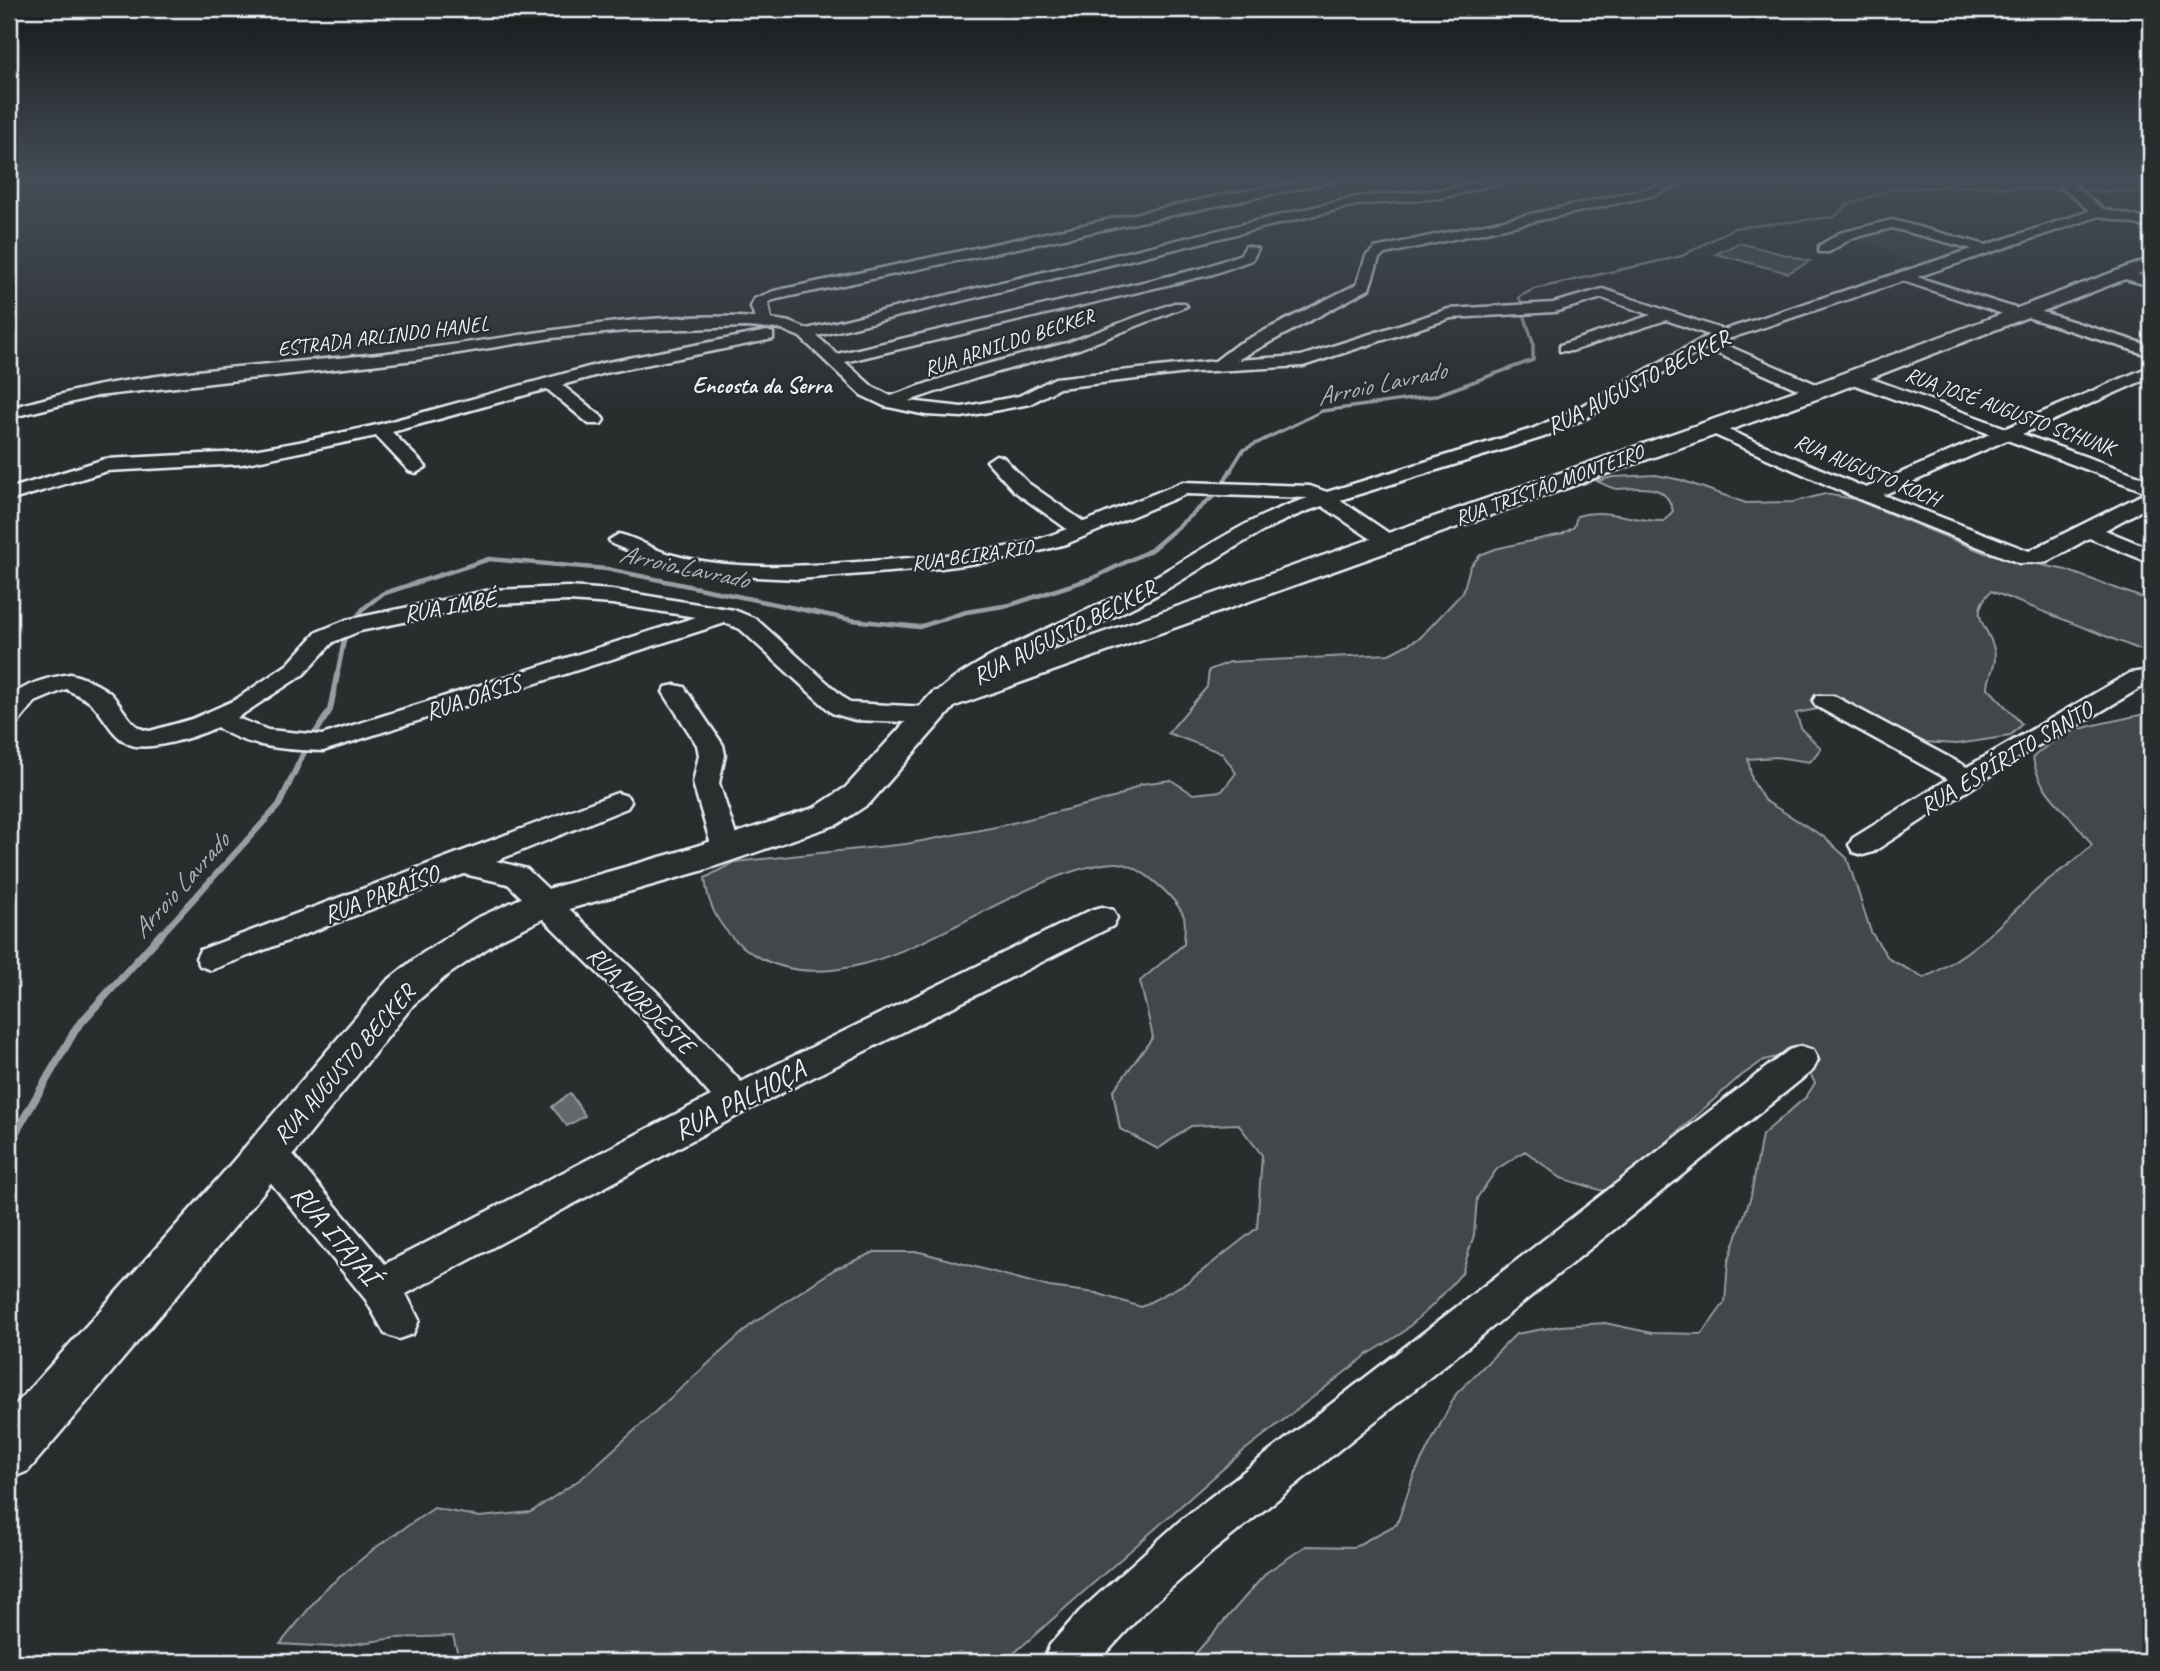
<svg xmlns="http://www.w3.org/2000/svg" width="2160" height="1671" font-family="Caveat,sans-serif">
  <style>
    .built { fill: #363a3b }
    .green { fill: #424648; stroke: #959ca0; stroke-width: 2 }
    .water { fill: #63686b; stroke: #989fa3; stroke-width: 2 }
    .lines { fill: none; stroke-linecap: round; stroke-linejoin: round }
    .stream-far4 { stroke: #989fa3; stroke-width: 2.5 }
    .stream-far3 { stroke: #989fa3; stroke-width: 3.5 }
    .stream-far2 { stroke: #989fa3; stroke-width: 4.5 }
    .stream-far1 { stroke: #989fa3; stroke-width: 6 }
    .stream { stroke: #989fa3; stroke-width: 8 }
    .minor-casing { stroke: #e8f1f8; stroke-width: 5 }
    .major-casing { stroke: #e8f1f8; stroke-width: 5 }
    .minor { fill: #2a2d2e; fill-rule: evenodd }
    .major { fill: #2a2d2e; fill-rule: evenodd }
    .labels { text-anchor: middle; stroke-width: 5; stroke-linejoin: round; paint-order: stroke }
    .far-street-label { font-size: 21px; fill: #e8f1f8; stroke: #2a2d2e }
    .far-quarter-label { font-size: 23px; font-weight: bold; fill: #e8f1f8; stroke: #2a2d2e }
    .street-label { font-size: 24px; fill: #e8f1f8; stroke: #2a2d2e }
    .water-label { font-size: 26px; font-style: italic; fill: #acb3b9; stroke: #2a2d2e }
    .near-street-label { font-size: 28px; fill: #e8f1f8; stroke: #2a2d2e }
  </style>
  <rect width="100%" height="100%" fill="#2a2d2e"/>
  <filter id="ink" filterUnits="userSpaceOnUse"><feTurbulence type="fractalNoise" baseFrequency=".0143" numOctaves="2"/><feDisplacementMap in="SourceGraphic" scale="14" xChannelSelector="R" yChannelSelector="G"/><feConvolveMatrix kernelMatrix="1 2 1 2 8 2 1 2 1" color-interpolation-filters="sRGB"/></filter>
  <g filter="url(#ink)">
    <path class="built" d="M1895,226L1969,248L1919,263L1883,253L1888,250L1850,238Z"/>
    <path class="green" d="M1739,243L1810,261L1788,273L1716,254Z
      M1656,475L1681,480L1746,503L1793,502L1825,494L1854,499L1985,553L2066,570L2151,601V654L1991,591C1964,618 1994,629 1995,656C1996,666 1988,677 1988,688L2022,724L2010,736L1957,744L1923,742L1823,708L1796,713L1802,730L1821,748L1810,762L1776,757L1748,759L1752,780L1764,800L1824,837L1847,858L1871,932L1889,959L1924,978C1975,953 2001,923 2042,885C2058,871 2077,861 2092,845C2073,814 2037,794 2033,757C2073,721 2103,726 2151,712V1662H1195L1196,1653L1267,1572L1306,1546L1354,1547L1397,1524L1413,1477L1456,1394L1516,1334L1560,1326L1605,1323L1652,1333L1702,1334L1725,1302L1728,1262L1751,1196L1762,1135L1806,1097L1815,1083L1799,1052L1764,1060L1738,1078L1610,1193L1561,1178L1525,1151L1497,1169L1477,1198L1474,1235L1462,1273L1434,1304L1402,1333L1367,1355L1241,1453L1004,1662H460L453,1636L395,1638L334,1647L280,1644L324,1590L375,1548L434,1508L480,1517L531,1512L582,1478L752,1324L835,1269L875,1252H920L1049,1287L1096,1293L1141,1307L1188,1282L1257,1228L1262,1155L1238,1124L1191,1126L1158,1149L1120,1129L1113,1091L1153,1037L1140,981L1184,944C1184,936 1186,924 1184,917C1177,897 1137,862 1115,863C1008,868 861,1024 750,952C723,934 708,910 705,878L734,862L906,844L996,827L1117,797L1141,784L1171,780L1193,794L1222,791L1236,773L1222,753L1168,733L1207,687L1209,670L1230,662L1389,654L1420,638L1463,592L1470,567L1480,555L1495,549L1562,534L1574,527L1577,516C1607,507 1634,522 1664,521L1673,511C1666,482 1641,488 1618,489C1611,489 1604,484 1597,481L1613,477Z"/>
    <path class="water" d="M570,1093L585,1116L567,1126L552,1107Z"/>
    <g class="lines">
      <path class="stream-far4" d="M1523,309L1519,297L1534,289L1682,256L1734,228L1834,217L1849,204L1893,189L1965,186L2151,193"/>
      <path class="stream-far3" d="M1230,471L1243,450L1322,411L1434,396L1533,360V343L1522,307"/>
      <path class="stream-far2" d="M337,676L346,630L364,608L382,594L489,559L607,569L852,620L919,627L966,612L1010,605L1093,578L1151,550L1217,493L1231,470"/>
      <path class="stream-far1" d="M161,935L279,805L306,748L330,710L337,675"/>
      <path class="stream" d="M9,1144L77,1027L162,933"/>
      <g class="minor-casing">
        <path id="minor" d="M1317,179H1343L777,299L768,302L771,319L790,322L807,329L1356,197L1442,190L1491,179H1512L1442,198L1356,205L817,336L837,354L1203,268L1241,254L1246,246L1258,249L1252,260L1213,274L845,362L873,387L891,396L965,370L1067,343L1174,303H1184L1187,306L1079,349L977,378L909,401L962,407L1019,396L1055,378L1215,361L1236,345L1357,284L1366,256L1375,248L1651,188L1666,182L1664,179H1677L1680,183L1655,195L1385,254L1379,258L1369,289L1237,360L1301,356L1449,309L1553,303L1603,289L1724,330L1972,249L1892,228L1850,239L1829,252H1819V246L1840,233L1892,220L1986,245L2090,211L2060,186L2068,179H2082L2074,186L2103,209L2151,220V228L2100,216L1917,277L2021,310L2033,309L2151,346V356L2027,317L2015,318L1903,281L1719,342L1823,387L1826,391L1823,395H1811L1705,348L1586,418L1544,437L1340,500L1396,538L1399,542L1396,546H1382L1322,506C1261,525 1213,563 1158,594C1102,625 1040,647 985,680C969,690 956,709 935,704L932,699C957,662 1096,609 1142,584C1198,554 1246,517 1308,498L1186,494L1066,544L1013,558L941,568L798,579L735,576L668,567L612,544L609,540L619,534C638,538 654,551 673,555C741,573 816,565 885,560C946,555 1010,553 1067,529L1014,491L987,461L996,455L1003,457L1028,483L1084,522L1183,482L1310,486L1327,492L1532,429L1574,410L1709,335L1666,320L1572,351H1560V345L1651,315L1602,298L1554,312L1451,318L1303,366L1196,372L1059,388L1030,404L962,417L926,415L884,406L861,395L800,337L781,329L744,327L625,331L552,338L415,360L97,396L9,418V408C38,401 67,392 96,386C197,366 310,363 412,350C526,337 640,310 755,318L751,307L754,299L774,291L1228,194Z
          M2122,270L2151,278V286L2117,277L2115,274Z
          M767,331L773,333V339L605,373L562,385L601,416L604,420L601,424H589L547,389L392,432L426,467L416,473L409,471L376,436L242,464L107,471L9,501V489L105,459L242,452L299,442L377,425L603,363Z
          M2151,366V377L2022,434L2151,480V505L2105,530L2151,549V563L2089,538L2047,562L2019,563L1859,499L1699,428L1702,424H1714L1866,488L1990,434L1847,382L1845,378L1847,374H1859L2006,428ZM2007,440L2144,491L2147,492L2029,551L1883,495Z
          M568,587L612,590L734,610L756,619L850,703L928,707L937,710L941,715L937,720L928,723L855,720L832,713L740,629L725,623L323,751C288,750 247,748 217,727C199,736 144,754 127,743C112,735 105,718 94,706C88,699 75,694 66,689L35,702L18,723L9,726V699C25,683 47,678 70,674C83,677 100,685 110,693C123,705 130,730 150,731L192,719L235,700L288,664L317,632L346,620L491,590ZM568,601L612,604L696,617L322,735L268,730L237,718L304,674L333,642L360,631L491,604Z
          M2151,670V684L2145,685L2075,727L2035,747L1873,852L1863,855L1853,852L1849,845L1853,838L1948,779L1816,706L1813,701L1816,696H1834L1967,767L2130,673Z
          M675,685L684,687L723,745L725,755L719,783L740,848L736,855L726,858L716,855L712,848L693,783L699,755L697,745L663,692L666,687Z
          M617,793L627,796L631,802L627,808L496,861L527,869L663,998L741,1082L1091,910L1102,907L1113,910L1117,918L1113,926L748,1110L406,1294L419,1320L413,1334L399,1339L385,1334L366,1300L255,1163L250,1152L255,1141L268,1136L281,1141L385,1264L711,1096L641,1016L508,884L464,874L211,970L200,966L196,958L200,950Z
          M1801,1046L1813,1050L1818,1060L1813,1070L1213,1551L1145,1611L1098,1662H1043L1050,1645L1080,1611L1181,1520L1789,1050Z"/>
      </g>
      <g class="major-casing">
        <path id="major" d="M2151,258V269L1825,396L955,706L870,803L838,824L701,871L555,913L501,939L445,977L414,1004L249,1210L28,1471L9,1479V1412L217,1180L386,982L417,957L475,919L530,894L678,852L814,808L846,787L933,692L1809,386Z"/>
      </g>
      <use href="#minor" class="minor"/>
      <use href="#major" class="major"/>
    </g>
  </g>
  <linearGradient id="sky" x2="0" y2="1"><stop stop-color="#171919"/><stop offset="0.43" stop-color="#444c57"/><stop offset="1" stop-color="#444c57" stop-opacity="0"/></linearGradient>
  <rect width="2160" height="413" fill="url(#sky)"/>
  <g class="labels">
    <g class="far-street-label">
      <text transform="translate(383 336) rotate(-7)" y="7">ESTRADA ARLINDO HANEL</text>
      <text transform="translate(1009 342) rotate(-18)" y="7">RUA ARNILDO BECKER</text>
      <text transform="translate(2010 411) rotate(20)" y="7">RUA JOSÉ AUGUSTO SCHUNK</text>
      <text transform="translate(1867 470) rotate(23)" y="7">RUA AUGUSTO KOCH</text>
      <text transform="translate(1549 485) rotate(-20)" y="7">RUA TRISTÃO MONTEIRO</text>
      <text transform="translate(972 555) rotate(-8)" y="7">RUA BEIRA RIO</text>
    </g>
    <g class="far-quarter-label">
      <text x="762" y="393">Encosta da Serra</text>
    </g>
    <g class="street-label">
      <text transform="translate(1638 382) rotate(-27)" y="8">RUA AUGUSTO BECKER</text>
      <text transform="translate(450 606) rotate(-10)" y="8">RUA IMBÉ</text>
      <text transform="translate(1064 632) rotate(-27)" y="8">RUA AUGUSTO BECKER</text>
      <text transform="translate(473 697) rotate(-18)" y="8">RUA OÁSIS</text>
      <text transform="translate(2006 758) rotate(-31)" y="8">RUA ESPÍRITO SANTO</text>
      <text transform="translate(381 894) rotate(-21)" y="8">RUA PARAÍSO</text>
      <text transform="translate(641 1000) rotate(45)" y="8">RUA NORDESTE</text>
      <text transform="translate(344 1064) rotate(-49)" y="8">RUA AUGUSTO BECKER</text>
    </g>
    <g class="water-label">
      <text transform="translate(1381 383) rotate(-12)" y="9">Arroio Lavrado</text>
      <text transform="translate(684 566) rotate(12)" y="9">Arroio Lavrado</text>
      <text transform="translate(180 885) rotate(-48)" y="9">Arroio Lavrado</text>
    </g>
    <g class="near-street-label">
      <text transform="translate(739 1099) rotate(-27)" y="10">RUA PALHOÇA</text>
      <text transform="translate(336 1234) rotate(50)" y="10">RUA ITAJAÍ</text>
    </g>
  </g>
  <rect width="2160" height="1671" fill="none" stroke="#2a2d2e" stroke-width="35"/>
  <rect x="18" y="18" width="2125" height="1636" fill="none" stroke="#e8f1f8" stroke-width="2.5" filter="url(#ink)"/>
</svg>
